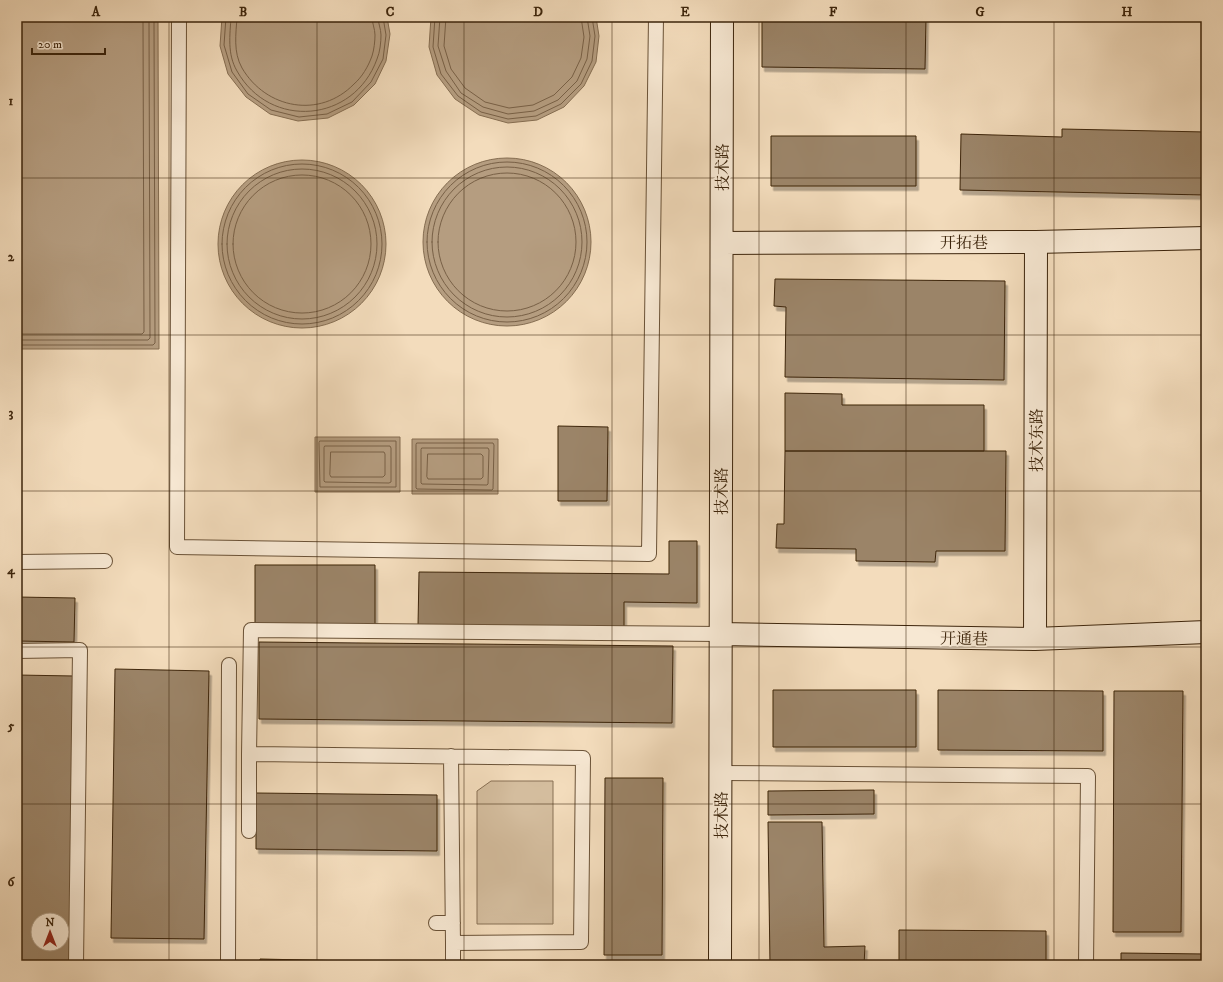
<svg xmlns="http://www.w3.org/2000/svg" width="1223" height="982" font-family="'IM FELL DW Pica','Noto Serif SC',serif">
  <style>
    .green { fill: #d4bd9e; stroke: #887054 }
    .water { fill: #b59d80; stroke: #856d51 }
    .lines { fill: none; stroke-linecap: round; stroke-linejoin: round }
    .shore { stroke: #786046; stroke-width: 1 }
    .building { fill: #9b8467; stroke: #3c240b; fill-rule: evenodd; filter: url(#shadow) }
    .lane-casing { stroke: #6a5237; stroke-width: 16 }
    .secondary-casing { stroke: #3c240b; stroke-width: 24 }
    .lane { stroke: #f7e8d3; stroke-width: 14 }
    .secondary { stroke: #f7e8d3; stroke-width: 22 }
    .grid { fill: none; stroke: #3c240b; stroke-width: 1; stroke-opacity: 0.55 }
    .labels { text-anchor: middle; stroke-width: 3.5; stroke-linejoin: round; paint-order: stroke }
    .street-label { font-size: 16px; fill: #3c240b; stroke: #f7e8d3 }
    .neatline { fill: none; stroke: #3c240b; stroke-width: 1.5 }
    .grid-label { font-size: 13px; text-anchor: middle; font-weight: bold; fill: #3c240b }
  </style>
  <defs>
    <filter id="shadow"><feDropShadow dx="2.5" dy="4.5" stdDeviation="0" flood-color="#0004"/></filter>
  </defs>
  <rect width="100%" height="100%" fill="#f3dcbc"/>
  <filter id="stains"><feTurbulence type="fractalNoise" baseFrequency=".005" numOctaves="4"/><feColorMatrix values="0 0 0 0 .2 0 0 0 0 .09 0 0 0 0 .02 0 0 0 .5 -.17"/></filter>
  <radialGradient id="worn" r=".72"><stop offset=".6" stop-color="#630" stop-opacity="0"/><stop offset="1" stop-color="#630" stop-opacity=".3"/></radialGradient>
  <path class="green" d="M491,781H553V924H477V791Z"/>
  <path class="water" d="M17,17H158L159,349H17Z
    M222,17H387L390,34L386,61L375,84L354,105L328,118L298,121L270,114L246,97L228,74L220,46Z
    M431,17H596L599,36L596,62L584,86L564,107L537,120L508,123L479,115L455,99L437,75L429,47Z
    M423 242a84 84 0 1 1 168 0a84 84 0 1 1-168 0Z
    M218 244a84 84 0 1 1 168 0a84 84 0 1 1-168 0Z
    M315,437H400V492H315Z
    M412,439H498V494H412Z"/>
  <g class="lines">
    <path class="shore" d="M226,17L224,45L232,72L248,94L271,110L299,117L327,114L352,102L371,82L383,59L386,35L383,17
      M231,17C230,35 227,54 237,71C270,130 354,123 377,59C380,52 381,42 381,35C381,29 378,23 378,17
      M237,17C236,34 233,52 242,68C266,109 320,119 354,84C362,77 368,67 372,56C374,50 375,41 375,35C375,29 372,23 372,17
      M435,17L433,47L441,74L458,96L481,112L508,119L536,116L561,104L581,84L592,61L595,36L592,17
      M440,17L438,46L446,71L461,93L483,107L508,114L534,111L558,100L577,81L587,59L590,36L587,17
      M446,17L444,46L451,69L465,88L485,102L509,108L533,105L554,95L572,77L581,58L584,37L581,17
      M427 242a80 80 0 1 1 160 0a80 80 0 1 1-160 0Z
      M222 244a80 80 0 1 1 160 0a80 80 0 1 1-160 0Z
      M432 242a75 75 0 1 1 150 0a75 75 0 1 1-150 0Z
      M227 244a75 75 0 1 1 150 0a75 75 0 1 1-150 0Z
      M438 242a69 69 0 1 1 138 0a69 69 0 1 1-138 0Z
      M233 244a69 69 0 1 1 138 0a69 69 0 1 1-138 0Z
      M17,334H142L144,332L143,17
      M17,340H148L150,338L149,17
      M17,345H153L155,343L154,17
      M320,441H396V487H320L319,443Z
      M417,443H493L494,445L493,489L492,490L417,489L416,488V445Z
      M325,446H390L391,448V482L389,483L325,482L324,481V448Z
      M422,448H488L489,450L488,484L487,485L422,484L421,483V450Z
      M331,452H384L385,454V475L383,477H331L330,475Z
      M428,454H481L483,456V477L481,479H428L427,477Z"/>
  </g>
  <path class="building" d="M762,17H926L925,69L762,67Z
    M1062,129L1206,132V195L960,190L961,134L1062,137Z
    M771,136H916V186H771Z
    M775,279L1005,281L1004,380L785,377L786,307L774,306Z
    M785,393L842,394V405H984V451H785Z
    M558,426L608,427L607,501H558Z
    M785,451H1006L1005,551H936L935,562L856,561V549L776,548L777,524H784Z
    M669,541H697V603L624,602V627L418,626L419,572L669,574Z
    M255,565H375V627H255Z
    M17,597L75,598L74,642L17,641Z
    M259,642L673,646L672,723L259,719Z
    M115,669L209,671L204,939L111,938Z
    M17,675L74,676L71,961H17ZM38,920H62V944H38Z
    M773,690H916V747H773Z
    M938,690L1103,691V751L938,750Z
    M1114,691H1183L1181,932H1113Z
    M605,778H663L662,955H604Z
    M874,790V814L768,815V791Z
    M256,793L437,795V851L256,849Z
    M768,822H822L824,947L865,946L864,965H770Z
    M899,930L1046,931V965H899Z
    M1121,953L1206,954V965H1121Z
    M260,959L442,963V965H260Z"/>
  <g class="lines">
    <g class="lane-casing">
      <path id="lane" d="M179,17L177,547L649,554L656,17
        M17,562L105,561
        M17,651L80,650L76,965
        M451,756L453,943
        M721,773L1088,776L1086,965
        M249,831V754
        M436,923H453
        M228,965L229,665
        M453,965V943L581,942L583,758L249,754L251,630L721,634"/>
    </g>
    <g class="secondary-casing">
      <path id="secondary" d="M722,243L1036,242L1206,238
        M721,634L1035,639L1206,632
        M1035,639L1036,242
        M720,965L722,17"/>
    </g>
    <use href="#lane" class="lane"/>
    <use href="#secondary" class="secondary"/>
  </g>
  <path class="grid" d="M169,17V965M317,17V965M464,17V965M612,17V965M759,17V965M906,17V965M1054,17V965M17,178H1206M17,335H1206M17,491H1206M17,647H1206M17,804H1206"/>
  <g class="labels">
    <g class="street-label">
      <text transform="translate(722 167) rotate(-90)" y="6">技术路</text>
      <text x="964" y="248">开拓巷</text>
      <text transform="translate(1036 440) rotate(-90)" y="6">技术东路</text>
      <text transform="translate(721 491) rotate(-90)" y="6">技术路</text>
      <text transform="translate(964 638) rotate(1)" y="6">开通巷</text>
      <text transform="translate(721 815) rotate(-90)" y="6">技术路</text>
    </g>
  </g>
  <rect width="1223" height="982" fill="none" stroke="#f3dcbc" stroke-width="44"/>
  <g transform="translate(50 932)"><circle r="19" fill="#f7e8d3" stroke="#ac9a83"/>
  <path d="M0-3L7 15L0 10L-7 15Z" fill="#8f2418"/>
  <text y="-6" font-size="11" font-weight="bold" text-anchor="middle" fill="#3c240b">N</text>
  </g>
  <path d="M32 48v6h73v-6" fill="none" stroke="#3c240b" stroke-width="2"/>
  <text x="38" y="48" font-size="12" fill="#3c240b" stroke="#f7e8d3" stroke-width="3" paint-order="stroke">20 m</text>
  <rect x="22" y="22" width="1179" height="938" class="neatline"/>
  <g class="grid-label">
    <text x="96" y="16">A</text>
    <text x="243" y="16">B</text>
    <text x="390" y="16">C</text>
    <text x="538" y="16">D</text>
    <text x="685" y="16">E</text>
    <text x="833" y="16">F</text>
    <text x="980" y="16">G</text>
    <text x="1127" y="16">H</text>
    <text x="11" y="105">1</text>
    <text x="11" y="261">2</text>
    <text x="11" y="417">3</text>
    <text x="11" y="574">4</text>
    <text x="11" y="730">5</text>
    <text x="11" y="886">6</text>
  </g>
  <rect width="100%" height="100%" filter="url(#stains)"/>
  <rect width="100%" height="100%" fill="url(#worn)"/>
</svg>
